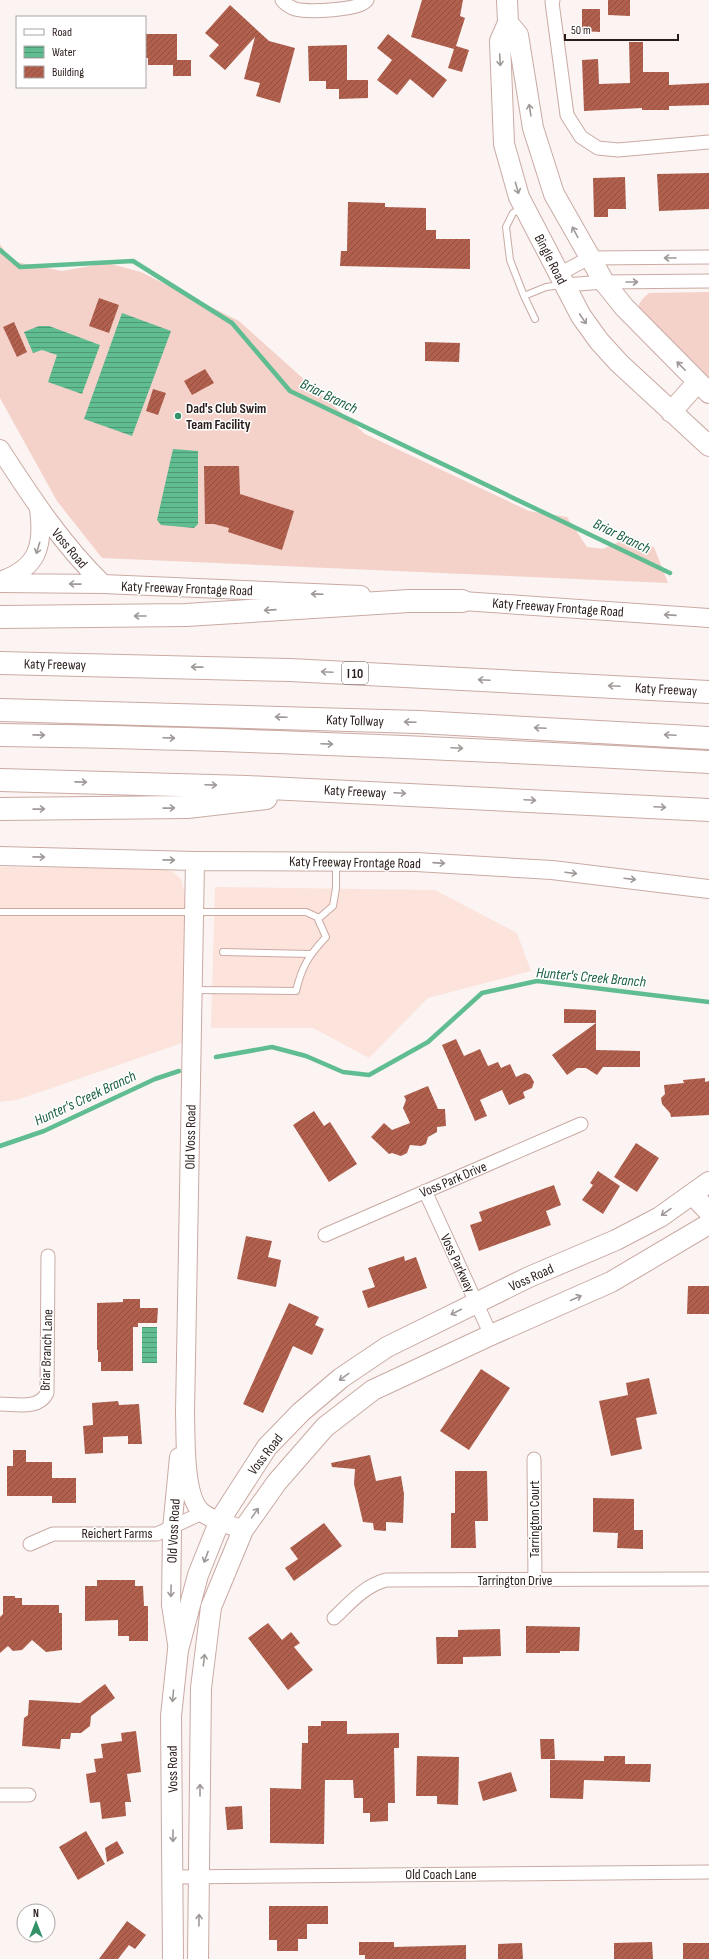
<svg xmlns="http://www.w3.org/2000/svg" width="709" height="1959" font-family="'Sofia Sans Condensed',sans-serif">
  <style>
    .built { fill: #fce3dc }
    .grass { fill: #f4d1c9 }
    .water { fill: url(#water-rules) }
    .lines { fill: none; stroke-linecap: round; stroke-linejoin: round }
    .stream { stroke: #60bc91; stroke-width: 4.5 }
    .building { fill: url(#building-hatch) }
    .lane-casing { stroke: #caaaa3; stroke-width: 8 }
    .street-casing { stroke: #caaaa3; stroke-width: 15 }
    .secondary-casing { stroke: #caaaa3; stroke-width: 20 }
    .primary-casing { stroke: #caaaa3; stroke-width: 22 }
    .highway-casing { stroke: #caaaa3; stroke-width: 24 }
    .lane { stroke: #fff; stroke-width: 6 }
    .street { stroke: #fff; stroke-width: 13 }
    .secondary { stroke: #fff; stroke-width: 18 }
    .primary { stroke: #fff; stroke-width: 20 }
    .highway { stroke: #fff; stroke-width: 22 }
    .oneway { stroke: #9f9998 }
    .poi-dot { fill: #349269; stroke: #fff; stroke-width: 1.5 }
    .labels { text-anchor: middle; stroke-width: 3; stroke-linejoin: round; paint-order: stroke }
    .shield { fill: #fff; stroke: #69615f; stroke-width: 1 }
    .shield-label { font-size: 13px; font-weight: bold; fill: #291d1b }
    .street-label { font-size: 14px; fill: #291d1b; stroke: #fff }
    .poi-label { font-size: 14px; font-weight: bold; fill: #291d1b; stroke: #fff; text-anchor: start }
    .water-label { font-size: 15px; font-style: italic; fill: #1b6043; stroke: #fff }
  </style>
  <defs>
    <pattern id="water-rules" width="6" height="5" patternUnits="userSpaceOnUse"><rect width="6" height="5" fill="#60bc91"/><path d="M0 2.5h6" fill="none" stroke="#4f9876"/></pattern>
    <pattern id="building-hatch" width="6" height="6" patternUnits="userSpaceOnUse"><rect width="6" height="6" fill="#b1604e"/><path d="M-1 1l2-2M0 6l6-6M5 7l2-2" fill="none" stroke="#904f40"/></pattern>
  </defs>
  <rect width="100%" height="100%" fill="#fbf4f3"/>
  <path class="built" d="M0,867L163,869L173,872L181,879L184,890L186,903L188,1041L17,1100L0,1102Z
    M215,887L435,890L517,933L531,971L428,998L369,1058L313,1028H211Z"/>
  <path class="grass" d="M0,244L11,261L62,271L107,263L141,272L239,321L365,434L529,511L567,517L587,547L603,549L623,540L654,547L668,583L102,558L57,501L0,398Z
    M709,292V379L638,311C638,303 643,298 649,293Z"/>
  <path class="water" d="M122,313L171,331L132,436L84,419Z
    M39,326H49L100,345L82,394L48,382L57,355L42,350L33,353L24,332Z
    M173,449L198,451V524L194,528L161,525L157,520Z
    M142,1327H157V1363H142Z"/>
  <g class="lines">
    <path class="stream" d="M0,250L20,267L133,261L232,323L290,391L670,573
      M216,1057L272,1047L306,1056L343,1072L369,1075L428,1042L482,993L537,981L709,1002
      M0,1146L44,1131L155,1079L179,1071"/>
  </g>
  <path class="building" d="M422,0H463L460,16L465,18L456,46L469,50L462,72L448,68L454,49L411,37Z
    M608,0H630V16L608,15Z
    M230,5L269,41L295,48L280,103L256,96L260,83L244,79L255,37L225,70L209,56L219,45L205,33Z
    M582,9H600V32L582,31Z
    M145,34H177V60H191V76H173V65H148V58H145Z
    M388,34L447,80L433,98L410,79L397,95L377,80L392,60L377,48Z
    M629,42H643V72H669V85L709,83V105L669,106V110H642V108L584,111L582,60L598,59L599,84L630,83Z
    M347,45V80H368V98L339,99V89H326V81H309L308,46Z
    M709,173V209L659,211L657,174Z
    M625,177L626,209H608V217H594L593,178Z
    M348,202L385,203V207L426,208V230H436V239H470V269L340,266L341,251H347Z
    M99,298L119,305L109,333L89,326Z
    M14,322L27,352L17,357L3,327Z
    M425,342L460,343L459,362L425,361Z
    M205,369L214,383L192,395L184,381Z
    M153,389L166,393L158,415L146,411Z
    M204,466H239L240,494L294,511L282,550L228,532L229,528L214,524H205Z
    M564,1009L596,1010V1050L640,1051V1067H603L597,1075L586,1068H577L567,1075L552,1055L596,1023H564Z
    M456,1039L464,1056L480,1049L488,1066L498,1062L501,1068L510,1064L516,1077L525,1073L530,1075L534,1082L532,1088L523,1092L525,1098L509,1105L502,1090L480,1100L487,1116L475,1121L442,1045Z
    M705,1078V1082L709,1081V1115L671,1117L670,1113L662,1104L661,1098L665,1094L664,1085L684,1083L683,1080Z
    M428,1086L438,1109H445L446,1126L437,1127V1132L428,1137L426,1144L421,1146L410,1145L407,1153L401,1156L392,1153L389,1154L371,1137L384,1123L392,1130L410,1123L403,1108L406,1100L404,1096Z
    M314,1111L324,1126L330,1122L357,1164L329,1182L293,1125Z
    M636,1143L659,1158L637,1192L614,1177Z
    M598,1171L620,1186L603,1214L582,1200L593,1185L590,1183Z
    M554,1185L561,1205L546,1211L551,1225L479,1251L470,1225L482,1221L479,1212Z
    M246,1236L272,1241L268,1257L281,1260L276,1287L237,1279Z
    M404,1256L405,1261L416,1257L427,1288L368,1308L362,1291L375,1287L368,1268Z
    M688,1286H709V1314H687Z
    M123,1299H140V1308H158L157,1323H138V1327H133V1371H101V1362H98V1350H97V1303L123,1302Z
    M289,1303L319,1317L315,1325L324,1329L312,1355L293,1346L263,1413L243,1404Z
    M481,1369L510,1388L469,1450L440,1431Z
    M649,1378L657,1414L636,1418L642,1449L611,1456L599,1401L628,1395L626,1383Z
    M118,1401L119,1405L139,1404L142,1444H128V1436L103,1437V1453L85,1454L83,1426L93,1425L92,1403Z
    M13,1450H26V1462H52V1478H76V1503H52V1496H7V1466H13Z
    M370,1455L376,1481L401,1476L404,1494L403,1523L386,1522V1531L374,1530L373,1523L363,1522L354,1484L355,1469L332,1467L331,1463Z
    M455,1471H487L488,1521H475L476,1548H451V1513H455Z
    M593,1498L634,1499V1530H643V1549L617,1548L618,1533L593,1532Z
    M324,1523L342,1546L294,1581L285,1568L298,1559L290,1548Z
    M97,1580H135V1586H143L144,1606H148V1641H129V1636H118V1620L85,1621V1586H97Z
    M3,1596H15V1598H22V1605H59V1613H62V1650L46,1652L32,1640L22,1650L13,1651L8,1646L0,1653V1617L3,1614Z
    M268,1623L282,1640L291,1632L300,1643L294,1647L313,1670L288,1690L248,1638Z
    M526,1626L580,1627L579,1651H560V1653H526Z
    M500,1629L501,1656L463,1657V1664H437L436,1637H458V1630Z
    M105,1684L115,1698L91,1716L90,1726L81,1733H71L70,1739H61L60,1749L22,1746L24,1718L28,1715L29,1700L80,1703Z
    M321,1721H347V1734L399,1733V1748H394L395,1803H388V1821L370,1822V1813H363V1798H354L353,1780H325L324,1844L270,1843V1788L301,1789L302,1743H308V1726H321Z
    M136,1731L141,1772L127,1774L131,1802H125L126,1816L102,1819L100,1802L90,1803L86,1774L96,1772L94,1759L103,1758L101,1744L122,1741L121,1733Z
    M540,1739H554L555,1759H541Z
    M417,1756L459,1757L458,1805L437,1804V1796H416Z
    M604,1756H625V1764H651L650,1782L584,1780L583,1799L550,1798V1760L604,1761Z
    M511,1772L517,1791L483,1801L478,1782Z
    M242,1806L243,1829L227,1830L225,1807Z
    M86,1831L105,1864L78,1880L59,1847Z
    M117,1841L124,1853L107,1862L105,1848Z
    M269,1906H328V1924H307V1939H298V1951H277V1940H269Z
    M127,1921L146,1935L135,1949L129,1945L118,1959H99Z
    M359,1942H394V1947L466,1945V1959H365V1955H359Z
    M652,1942L653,1959H614V1943Z
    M522,1943L523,1959H498V1944Z
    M683,1943H709V1959H683Z"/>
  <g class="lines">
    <g class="lane-casing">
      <path id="lane" d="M522,208L513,213L506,227L510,260L524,296L535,319
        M524,296L546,287L562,285
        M0,912H306L317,917L326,937C309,955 302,966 296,991L194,990
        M318,919L333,906L336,888V863
        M223,952L310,954"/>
    </g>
    <g class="street-casing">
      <path id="street" d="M282,0C285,4 290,7 295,9C307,12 361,11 367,0
        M553,0L552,2L567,115L581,137L598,148L618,150L709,142
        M559,274L589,258L709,257
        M565,285L604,282L709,281
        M425,1191L491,1335
        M325,1235L581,1124
        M0,1404C16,1404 39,1410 47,1393L48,1256
        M534,1459L535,1580
        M30,1544L53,1534H157L202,1513
        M334,1618C350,1603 364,1586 386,1580L709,1579
        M0,1795H29
        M173,1877L709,1872"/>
    </g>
    <g class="secondary-casing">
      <path id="secondary" d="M0,449C31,497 62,544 103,584
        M0,581C38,568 44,546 39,509
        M0,583L103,584L361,595
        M448,600L709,618
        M0,856L195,861L416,862L552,870L709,889
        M195,861L185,1413C186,1436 183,1499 203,1513C212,1520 231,1525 243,1530
        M178,1650L171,1605L172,1529L179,1457"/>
    </g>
    <g class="primary-casing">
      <path id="primary" d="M507,0L508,23L500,41L504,144L519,197L581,316L599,341L619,363L709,446
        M508,23L518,35L533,128L554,194L604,282L624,307L709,393
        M671,412L697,383
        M692,1194L709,1212
        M173,1959L171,1716L178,1650L198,1575L220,1520L267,1447L301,1412L341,1378L387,1347L529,1277L616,1240L660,1217L709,1182
        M198,1959L201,1688L211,1607L243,1530L277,1482L325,1427L373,1390L491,1335L611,1282L709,1224"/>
    </g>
    <g class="highway-casing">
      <path id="highway" d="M0,617L186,615L409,601H462
        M0,663L290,670L709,692
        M0,710L419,722L709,738
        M0,735C237,738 473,749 709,762
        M0,780L247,787L709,810
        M0,809L187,807L266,798"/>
    </g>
    <use href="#lane" class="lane"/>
    <use href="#street" class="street"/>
    <use href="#secondary" class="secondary"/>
    <use href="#primary" class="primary"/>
    <use href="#highway" class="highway"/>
  </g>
  <defs><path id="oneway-shaft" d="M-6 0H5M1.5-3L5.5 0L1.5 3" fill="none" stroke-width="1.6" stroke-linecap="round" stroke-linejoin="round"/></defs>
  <g class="oneway">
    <use href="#oneway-shaft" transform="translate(500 60) rotate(87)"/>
    <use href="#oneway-shaft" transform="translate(530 110) rotate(-99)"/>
    <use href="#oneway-shaft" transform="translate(517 188) rotate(74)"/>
    <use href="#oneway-shaft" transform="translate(575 232) rotate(-118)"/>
    <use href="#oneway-shaft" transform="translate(670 258) rotate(180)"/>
    <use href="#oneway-shaft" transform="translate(632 282)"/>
    <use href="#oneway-shaft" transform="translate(583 319) rotate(56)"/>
    <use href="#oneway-shaft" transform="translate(681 366) rotate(-134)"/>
    <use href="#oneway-shaft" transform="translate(38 548) rotate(107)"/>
    <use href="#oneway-shaft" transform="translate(75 584) rotate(-179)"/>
    <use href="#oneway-shaft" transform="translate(317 594) rotate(-178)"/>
    <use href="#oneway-shaft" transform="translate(270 610) rotate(176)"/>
    <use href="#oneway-shaft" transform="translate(670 615) rotate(-176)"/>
    <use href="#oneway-shaft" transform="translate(140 616) rotate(180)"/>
    <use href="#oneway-shaft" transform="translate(197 667) rotate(-179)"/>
    <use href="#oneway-shaft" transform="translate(327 672) rotate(-177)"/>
    <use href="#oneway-shaft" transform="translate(484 680) rotate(-177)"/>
    <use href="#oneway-shaft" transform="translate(614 686) rotate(-177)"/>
    <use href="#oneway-shaft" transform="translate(281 717) rotate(-178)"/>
    <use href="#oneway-shaft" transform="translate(410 722) rotate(-178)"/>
    <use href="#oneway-shaft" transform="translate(540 728) rotate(-177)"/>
    <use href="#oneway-shaft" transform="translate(39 735) rotate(1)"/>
    <use href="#oneway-shaft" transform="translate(670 735) rotate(-177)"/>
    <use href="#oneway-shaft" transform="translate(169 738) rotate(2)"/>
    <use href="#oneway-shaft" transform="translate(327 744) rotate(2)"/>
    <use href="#oneway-shaft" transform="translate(457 748) rotate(3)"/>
    <use href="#oneway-shaft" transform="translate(81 782) rotate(1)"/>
    <use href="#oneway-shaft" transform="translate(211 785) rotate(2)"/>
    <use href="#oneway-shaft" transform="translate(400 793) rotate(3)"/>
    <use href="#oneway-shaft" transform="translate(530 800) rotate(3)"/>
    <use href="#oneway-shaft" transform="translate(660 807) rotate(3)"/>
    <use href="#oneway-shaft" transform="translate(169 808) rotate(-1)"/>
    <use href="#oneway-shaft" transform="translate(39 809) rotate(-1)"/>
    <use href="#oneway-shaft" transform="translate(39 857) rotate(1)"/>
    <use href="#oneway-shaft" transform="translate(169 860) rotate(1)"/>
    <use href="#oneway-shaft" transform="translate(439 863) rotate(4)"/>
    <use href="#oneway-shaft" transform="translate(571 873) rotate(7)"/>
    <use href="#oneway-shaft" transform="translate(630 879) rotate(7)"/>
    <use href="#oneway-shaft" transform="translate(666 1212) rotate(145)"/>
    <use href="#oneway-shaft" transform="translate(576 1298) rotate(-24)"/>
    <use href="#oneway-shaft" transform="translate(456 1312) rotate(153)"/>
    <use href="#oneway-shaft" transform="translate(344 1377) rotate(144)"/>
    <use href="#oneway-shaft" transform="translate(255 1513) rotate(-55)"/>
    <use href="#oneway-shaft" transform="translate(206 1557) rotate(111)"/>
    <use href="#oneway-shaft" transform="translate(171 1591) rotate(91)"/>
    <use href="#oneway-shaft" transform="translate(204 1660) rotate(-83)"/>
    <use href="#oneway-shaft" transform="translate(173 1696) rotate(95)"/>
    <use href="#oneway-shaft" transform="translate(200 1790) rotate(-90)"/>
    <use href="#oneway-shaft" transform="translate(173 1836) rotate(90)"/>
    <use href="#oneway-shaft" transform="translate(199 1920) rotate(-89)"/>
  </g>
  <circle class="poi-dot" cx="178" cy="416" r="4"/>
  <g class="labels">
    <rect class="shield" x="342" y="662" width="26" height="22" rx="3"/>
    <g class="shield-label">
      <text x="355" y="678">I 10</text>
    </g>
    <g class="street-label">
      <text transform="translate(551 259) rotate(63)" y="5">Bingle Road</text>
      <text transform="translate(70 548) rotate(50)" y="5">Voss Road</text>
      <text transform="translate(187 588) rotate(2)" y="5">Katy Freeway Frontage Road</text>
      <text transform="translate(558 607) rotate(4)" y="5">Katy Freeway Frontage Road</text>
      <text transform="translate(55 664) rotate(1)" y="5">Katy Freeway</text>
      <text transform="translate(666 689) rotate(3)" y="5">Katy Freeway</text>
      <text transform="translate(355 720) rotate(2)" y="5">Katy Tollway</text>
      <text transform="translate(355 791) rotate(3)" y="5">Katy Freeway</text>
      <text transform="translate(355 862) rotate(1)" y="5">Katy Freeway Frontage Road</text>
      <text transform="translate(190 1137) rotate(-89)" y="5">Old Voss Road</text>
      <text transform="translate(453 1179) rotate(-23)" y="5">Voss Park Drive</text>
      <text transform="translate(458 1263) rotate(65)" y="5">Voss Parkway</text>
      <text transform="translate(531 1277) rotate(-24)" y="5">Voss Road</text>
      <text transform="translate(46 1350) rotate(-88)" y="5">Briar Branch Lane</text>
      <text transform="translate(265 1454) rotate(-52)" y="5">Voss Road</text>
      <text transform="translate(534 1519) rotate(-90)" y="5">Tarrington Court</text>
      <text transform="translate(173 1531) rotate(-87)" y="5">Old Voss Road</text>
      <text x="117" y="1538">Reichert Farms</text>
      <text x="515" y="1585">Tarrington Drive</text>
      <text transform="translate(172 1769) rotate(-91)" y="5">Voss Road</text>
      <text x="441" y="1879">Old Coach Lane</text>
    </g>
    <g class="poi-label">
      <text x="186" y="413">Dad's Club Swim<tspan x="186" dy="16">Team Facility</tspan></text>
    </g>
    <g class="water-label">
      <text transform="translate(329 396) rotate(26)" y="5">Briar Branch</text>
      <text transform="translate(622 536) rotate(26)" y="5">Briar Branch</text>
      <text transform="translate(591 977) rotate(5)" y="5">Hunter's Creek Branch</text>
      <text transform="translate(85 1098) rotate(-25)" y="5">Hunter's Creek Branch</text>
    </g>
  </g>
  <rect x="16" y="16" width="130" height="72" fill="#ffffff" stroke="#a9a5a4"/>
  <rect x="24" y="29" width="20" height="6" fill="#ffffff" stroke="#a9a5a4"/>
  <text x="52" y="36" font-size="12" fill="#291d1b">Road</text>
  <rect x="24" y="46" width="20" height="12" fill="url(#water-rules)" stroke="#a9a5a4"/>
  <text x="52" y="56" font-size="12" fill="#291d1b">Water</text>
  <rect x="24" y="66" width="20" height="12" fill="url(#building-hatch)" stroke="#a9a5a4"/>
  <text x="52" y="76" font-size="12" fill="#291d1b">Building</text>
  <g transform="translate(36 1923)"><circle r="19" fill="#ffffff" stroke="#a9a5a4"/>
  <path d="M0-3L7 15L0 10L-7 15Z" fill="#349269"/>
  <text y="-6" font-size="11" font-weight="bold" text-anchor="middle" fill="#291d1b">N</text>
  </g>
  <path d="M565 34v6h113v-6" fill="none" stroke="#291d1b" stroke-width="2"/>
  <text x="571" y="34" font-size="12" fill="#291d1b" stroke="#ffffff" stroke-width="3" paint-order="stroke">50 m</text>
</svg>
